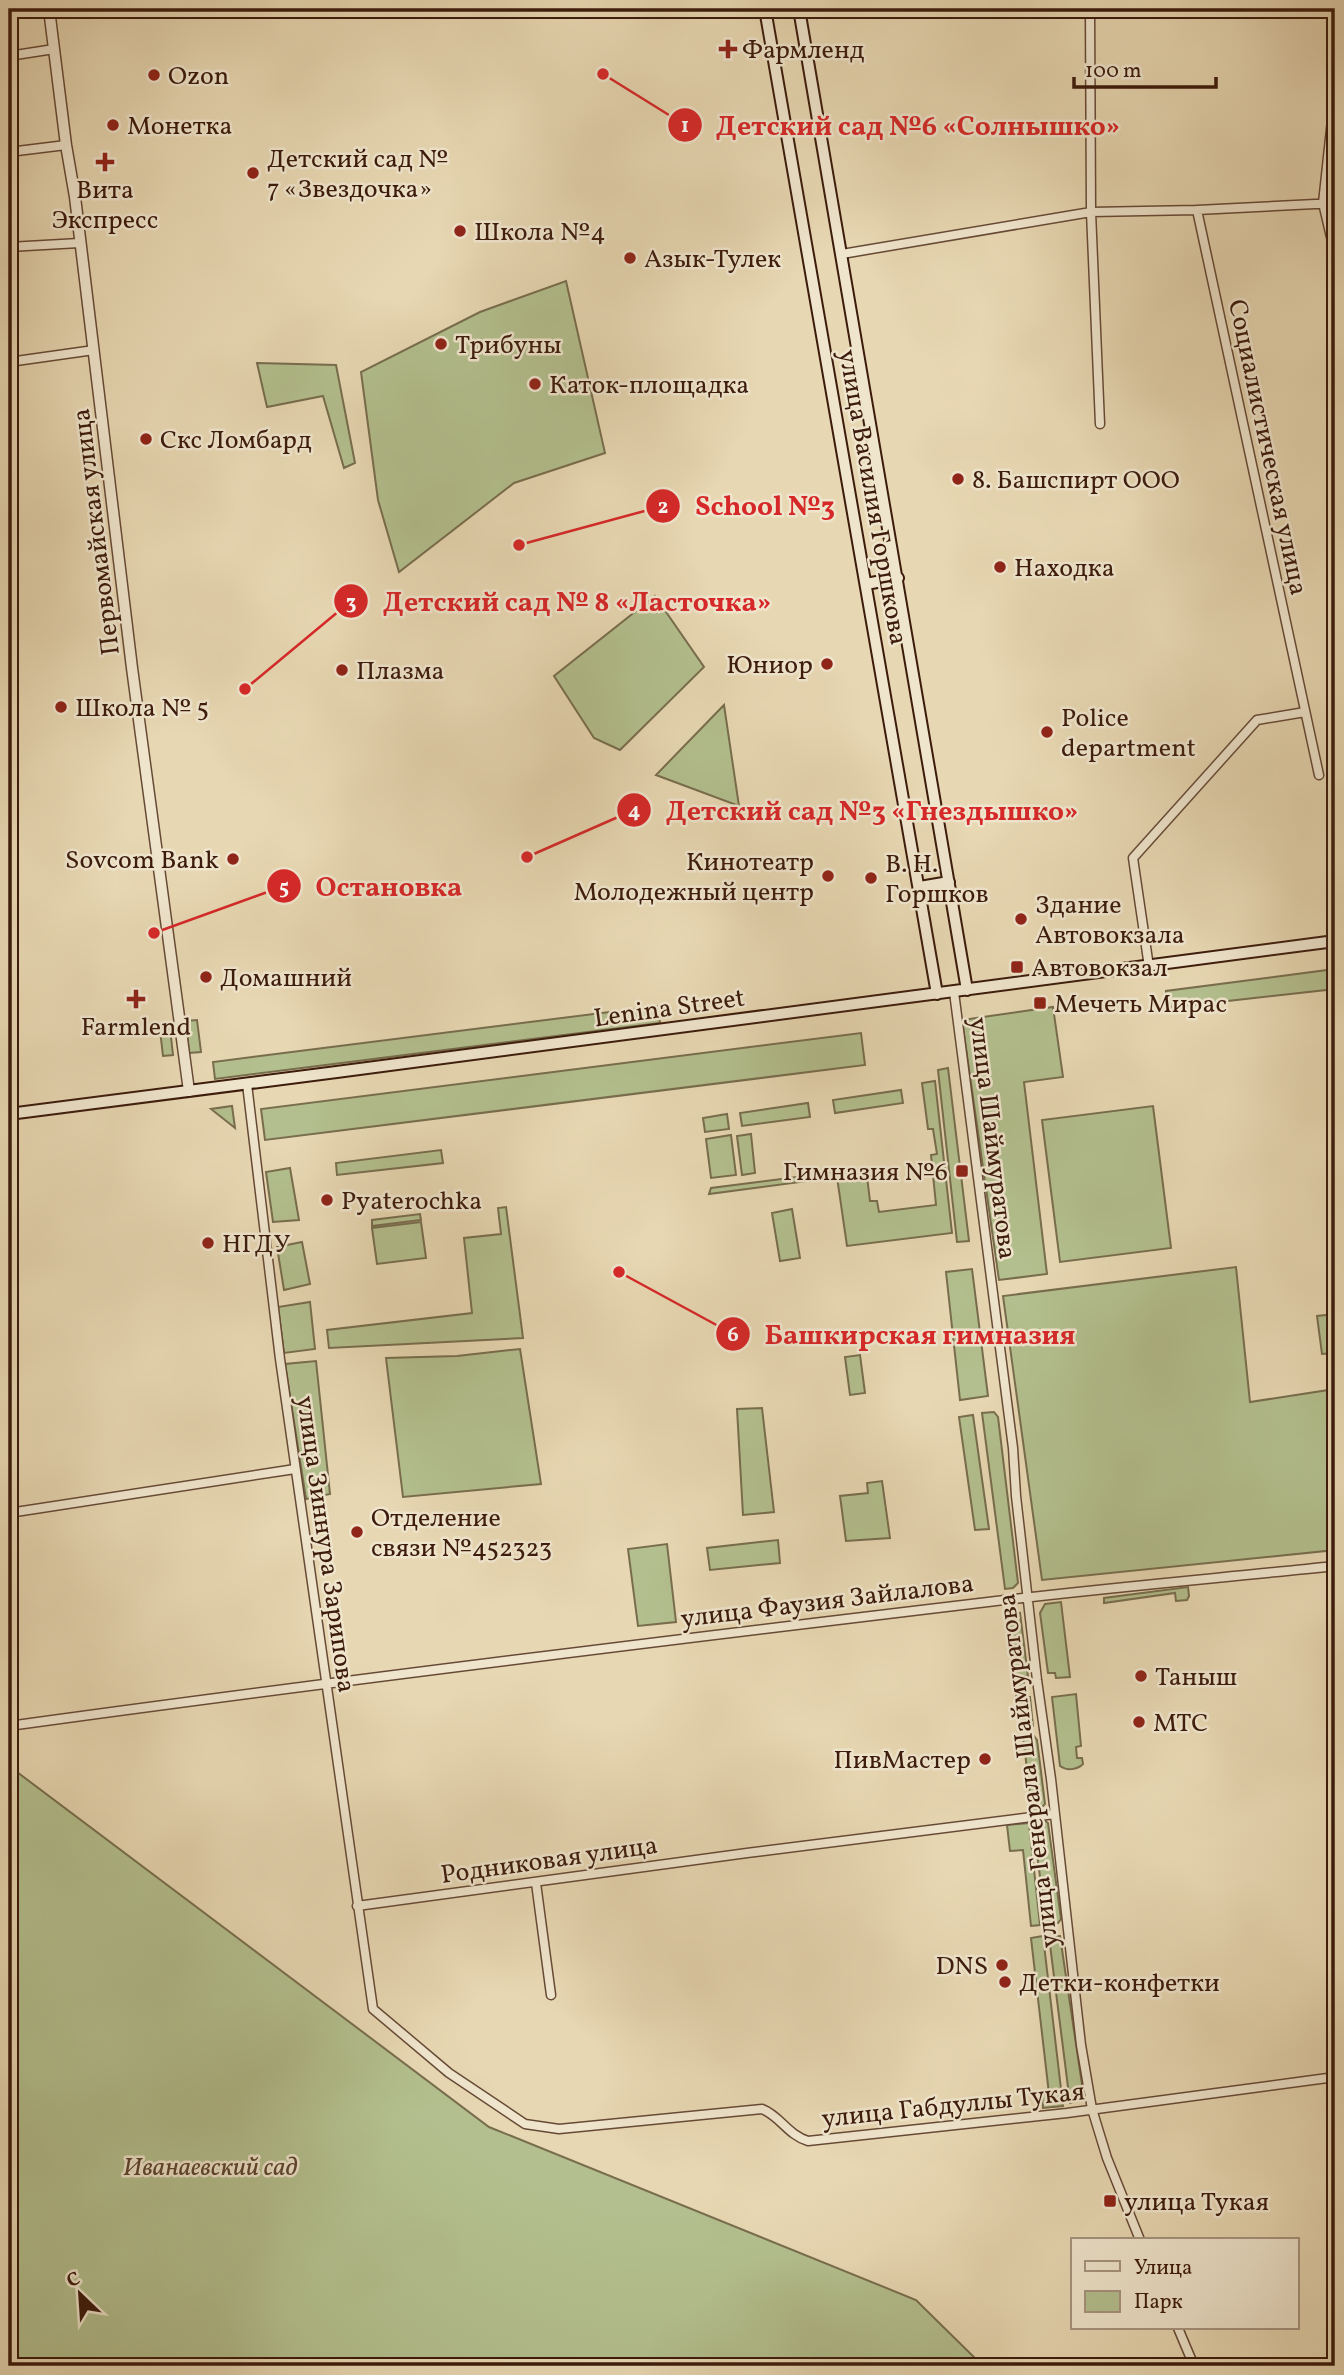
<svg xmlns="http://www.w3.org/2000/svg" width="1344" height="2375" font-family="Vollkorn,serif">
  <style>
    .green { fill: #b3bf8e; stroke: #786d4d; stroke-width: 2 }
    .lines { fill: none; stroke-linecap: round; stroke-linejoin: round }
    .minor-casing { stroke: #674a36; stroke-width: 11 }
    .tertiary-casing { stroke: #674a36; stroke-width: 13 }
    .secondary-casing { stroke: #3c1b0c; stroke-width: 14 }
    .minor { stroke: #efe5cd; stroke-width: 8 }
    .tertiary { stroke: #efe5cd; stroke-width: 10 }
    .secondary { stroke: #efe5cd; stroke-width: 10 }
    .poi-dot { fill: #8f2418; stroke: #efe5cd; stroke-width: 2.5 }
    .labels { text-anchor: middle; stroke-width: 5; stroke-linejoin: round; paint-order: stroke }
    .poi-label { font-size: 26px; fill: #3c1b0c; stroke: #efe5cd; text-anchor: start }
    .street-label { font-size: 26px; fill: #3c1b0c; stroke: #efe5cd }
    .park-label { font-size: 26px; font-style: italic; fill: #5a442c; stroke: #efe5cd }
    .leader { fill: none; stroke: #d62828; stroke-width: 2.5 }
    .callout-dot { fill: #d62828; stroke: #efe5cd; stroke-width: 2.5 }
    .mark-label { font-size: 21px; text-anchor: middle; font-weight: bold; fill: #fff }
    .callout-label { font-size: 28px; text-anchor: middle; font-weight: bold; fill: #d62828; stroke: #efe5cd; stroke-width: 5; stroke-linejoin: round; paint-order: stroke }
  </style>
  <rect width="100%" height="100%" fill="#e7d7b2"/>
  <filter id="stains"><feTurbulence type="fractalNoise" baseFrequency=".00286" numOctaves="4"/><feColorMatrix values="0 0 0 0 .2 0 0 0 0 .09 0 0 0 0 .02 0 0 0 .5 -.17"/></filter>
  <radialGradient id="worn" r=".72"><stop offset=".6" stop-color="#630" stop-opacity="0"/><stop offset="1" stop-color="#630" stop-opacity=".3"/></radialGradient>
  <path class="green" d="M566,281L605,453L514,483L399,572L378,500L361,372L480,312Z
    M257,363L336,365L355,463L344,468L323,396L267,407Z
    M655,596L704,667L620,750L594,738L554,676Z
    M724,705L739,806L656,775Z
    M1335,969V989L1165,1008L1166,991Z
    M657,1006L660,1023L215,1079L213,1062Z
    M1053,1007L1063,1077L1024,1082L1047,1274L999,1280L962,1020Z
    M197,1020L201,1052L189,1053L186,1021Z
    M170,1028L173,1055L163,1056L160,1030Z
    M861,1033L865,1065L265,1140L261,1109Z
    M948,1068L969,1241L957,1242L938,1070Z
    M935,1081L952,1233L847,1246L837,1177L709,1194L711,1188L866,1168L870,1201H877L879,1212L936,1205L931,1155L937,1154L933,1129H928L922,1083Z
    M901,1090L903,1103L835,1113L833,1100Z
    M808,1103L810,1117L742,1126L740,1113Z
    M232,1106L235,1128L211,1109Z
    M1153,1106L1171,1248L1060,1262L1042,1120Z
    M727,1114L729,1129L705,1132L703,1118Z
    M751,1134L755,1173L742,1175L737,1136Z
    M731,1135L736,1175L711,1178L706,1139Z
    M441,1150L443,1163L337,1175L336,1163Z
    M290,1168L299,1220L273,1222L266,1172Z
    M506,1207L523,1338L329,1348L327,1330L472,1313L464,1238L501,1234L498,1208Z
    M792,1209L800,1258L780,1261L772,1213Z
    M420,1214L421,1220L372,1226V1220Z
    M421,1222L426,1258L377,1264L372,1228Z
    M302,1242L310,1284L284,1290L277,1247Z
    M1236,1267L1250,1402L1335,1389V1550L1042,1580L1003,1296Z
    M972,1269L988,1396L960,1400L946,1272Z
    M310,1302L315,1349L284,1353L278,1307Z
    M1335,1314V1353L1322,1354L1317,1316Z
    M520,1349L541,1484L403,1497L386,1358L457,1356Z
    M860,1355L865,1393L850,1395L845,1357Z
    M316,1361L330,1494L306,1499L285,1364Z
    M762,1408L774,1512L743,1515L737,1409Z
    M994,1412L998,1417L1018,1583L1013,1588L1005,1589L982,1413Z
    M973,1415L989,1529L975,1530L959,1417Z
    M882,1481L890,1538L846,1541L840,1496L868,1493L867,1483Z
    M778,1540L780,1563L710,1570L707,1548Z
    M667,1544L676,1622L638,1626L628,1549Z
    M1188,1587L1189,1596L1187,1600L1176,1601L1175,1593L1104,1603V1598Z
    M1061,1602L1070,1677L1056,1678L1055,1673H1048L1040,1613L1045,1604Z
    M1020,1613L1028,1676L1014,1677L1006,1615Z
    M1024,1682L1025,1697H1030L1033,1726L1020,1727L1015,1683Z
    M1076,1694L1081,1746L1076,1747L1077,1758H1082L1083,1764C1077,1770 1067,1771 1060,1766L1052,1697Z
    M1034,1736L1037,1740L1045,1804L1041,1808L1032,1809L1023,1737Z
    M9,1766L489,2127L916,2300L983,2366H9Z
    M1044,1820L1048,1823L1061,1919L1058,1923L1046,1924L1033,1822Z
    M1029,1823L1040,1925L1031,1926L1023,1850L1010,1851L1007,1825Z
    M1043,1936L1063,2106L1043,2108L1042,2095L1049,2094L1031,1938Z
    M1060,1936L1084,2098L1070,2103L1049,1937Z"/>
  <g class="lines">
    <g class="minor-casing">
      <path id="minor" d="M1090,9L1091,212L1100,424
        M9,56L54,49
        M1335,92L1323,203L1335,254
        M9,152L66,145
        M1197,210L1319,775
        M9,247L79,243
        M842,254L1091,212L1197,210L1335,203
        M9,362L94,350
        M1149,967L1133,858L1257,720L1305,712
        M954,992L1013,1448L1016,1496L1037,1680L1051,1779L1081,2045L1092,2109L1107,2158L1140,2240
        M247,1084L280,1359L373,2009L449,2073L525,2124L559,2129L762,2109C780,2116 788,2135 808,2141L1067,2113L1335,2077
        M9,1513L295,1469
        M9,1726C335,1681 661,1641 988,1602C1103,1588 1220,1578 1335,1566
        M536,1883L551,1995
        M357,1906L747,1853L1055,1814
        M1178,2328L1194,2366"/>
    </g>
    <g class="tertiary-casing">
      <path id="tertiary" d="M49,9L66,145L75,197L132,668L189,1091"/>
    </g>
    <g class="secondary-casing">
      <path id="secondary" d="M765,9L937,994
        M799,9L967,990
        M866,584L898,578
        M920,887L949,882
        M9,1114C451,1057 893,1002 1335,941"/>
    </g>
    <use href="#minor" class="minor"/>
    <use href="#tertiary" class="tertiary"/>
    <use href="#secondary" class="secondary"/>
  </g>
  <g class="poi-dot">
    <path d="M724.5 38.5h7v7h7v7h-7v7h-7v-7h-7v-7h7z"/>
    <circle cx="154" cy="75" r="7"/>
    <circle cx="113" cy="125" r="7"/>
    <path d="M101.5 151.5h7v7h7v7h-7v7h-7v-7h-7v-7h7z"/>
    <circle cx="253" cy="173" r="7"/>
    <circle cx="460" cy="231" r="7"/>
    <circle cx="630" cy="258" r="7"/>
    <circle cx="441" cy="344" r="7"/>
    <circle cx="535" cy="384" r="7"/>
    <circle cx="146" cy="439" r="7"/>
    <circle cx="958" cy="479" r="7"/>
    <circle cx="1000" cy="567" r="7"/>
    <circle cx="827" cy="664" r="7"/>
    <circle cx="342" cy="670" r="7"/>
    <circle cx="61" cy="707" r="7"/>
    <circle cx="1047" cy="732" r="7"/>
    <circle cx="233" cy="859" r="7"/>
    <circle cx="828" cy="876" r="7"/>
    <circle cx="871" cy="878" r="7"/>
    <circle cx="1021" cy="919" r="7"/>
    <rect x="1010" y="960" width="14" height="14" rx="3.5"/>
    <circle cx="206" cy="977" r="7"/>
    <path d="M132.5 988.5h7v7h7v7h-7v7h-7v-7h-7v-7h7z"/>
    <rect x="1033" y="996" width="14" height="14" rx="3.5"/>
    <rect x="955" y="1164" width="14" height="14" rx="3.5"/>
    <circle cx="327" cy="1200" r="7"/>
    <circle cx="208" cy="1243" r="7"/>
    <circle cx="357" cy="1532" r="7"/>
    <circle cx="1141" cy="1676" r="7"/>
    <circle cx="1139" cy="1722" r="7"/>
    <circle cx="985" cy="1759" r="7"/>
    <circle cx="1002" cy="1965" r="7"/>
    <circle cx="1005" cy="1982" r="7"/>
    <rect x="1103" y="2194" width="14" height="14" rx="3.5"/>
  </g>
  <g class="labels">
    <g class="poi-label">
      <text x="742" y="58">Фармленд</text>
      <text x="168" y="84">Ozon</text>
      <text x="127" y="134">Монетка</text>
      <text x="267" y="167">Детский сад №<tspan x="267" dy="30">7 «Звездочка»</tspan></text>
      <text x="105" y="198" text-anchor="middle">Вита<tspan x="105" dy="30">Экспресс</tspan></text>
      <text x="474" y="240">Школа №4</text>
      <text x="644" y="267">Азык-Тулек</text>
      <text x="455" y="353">Трибуны</text>
      <text x="549" y="393">Каток-площадка</text>
      <text x="160" y="448">Скс Ломбард</text>
      <text x="972" y="488">8. Башспирт ООО</text>
      <text x="1014" y="576">Находка</text>
      <text x="813" y="673" text-anchor="end">Юниор</text>
      <text x="356" y="679">Плазма</text>
      <text x="75" y="716">Школа № 5</text>
      <text x="1061" y="726">Police<tspan x="1061" dy="30">department</tspan></text>
      <text x="219" y="868" text-anchor="end">Sovcom Bank</text>
      <text x="814" y="870" text-anchor="end">Кинотеатр<tspan x="814" dy="30">Молодежный центр</tspan></text>
      <text x="885" y="872">В. Н.<tspan x="885" dy="30">Горшков</tspan></text>
      <text x="1035" y="913">Здание<tspan x="1035" dy="30">Автовокзала</tspan></text>
      <text x="1031" y="976">Автовокзал</text>
      <text x="220" y="986">Домашний</text>
      <text x="1054" y="1012">Мечеть Мирас</text>
      <text x="136" y="1035" text-anchor="middle">Farmlend</text>
      <text x="948" y="1180" text-anchor="end">Гимназия №6</text>
      <text x="341" y="1209">Pyaterochka</text>
      <text x="222" y="1252">НГДУ</text>
      <text x="371" y="1526">Отделение<tspan x="371" dy="30">связи №452323</tspan></text>
      <text x="1155" y="1685">Таныш</text>
      <text x="1153" y="1731">МТС</text>
      <text x="971" y="1768" text-anchor="end">ПивМастер</text>
      <text x="988" y="1974" text-anchor="end">DNS</text>
      <text x="1019" y="1991">Детки-конфетки</text>
      <text x="1124" y="2210">улица Тукая</text>
    </g>
    <g class="street-label">
      <text transform="translate(1269 447) rotate(78)" y="9">Социалистическая улица</text>
      <text transform="translate(874 497) rotate(80)" y="9">улица Василия Горшкова</text>
      <text transform="translate(95 532) rotate(-97)" y="9">Первомайская улица</text>
      <text transform="translate(669 1007) rotate(-8)" y="9">Lenina Street</text>
      <text transform="translate(994 1138) rotate(83)" y="9">улица Шаймуратова</text>
      <text transform="translate(327 1544) rotate(82)" y="9">улица Зиннура Зарипова</text>
      <text transform="translate(827 1600) rotate(-7)" y="9">улица Фаузия Зайлалова</text>
      <text transform="translate(1027 1771) rotate(-97)" y="9">улица Генерала Шаймуратова</text>
      <text transform="translate(549 1859) rotate(-8)" y="9">Родниковая улица</text>
      <text transform="translate(953 2104) rotate(-6)" y="9">улица Габдуллы Тукая</text>
    </g>
    <g class="park-label">
      <text x="210" y="2175">Иванаевский сад</text>
    </g>
  </g>
  <path class="leader" d="M603 74L685 125M519 545L663 506M245 689L351 601M527 857L634 810M154 933L284 886M619 1272L733 1334"/>
  <g class="callout-dot">
    <circle cx="603" cy="74" r="7"/>
    <circle cx="519" cy="545" r="7"/>
    <circle cx="245" cy="689" r="7"/>
    <circle cx="527" cy="857" r="7"/>
    <circle cx="154" cy="933" r="7"/>
    <circle cx="619" cy="1272" r="7"/>
    <circle cx="685" cy="125" r="18"/>
    <circle cx="663" cy="506" r="18"/>
    <circle cx="351" cy="601" r="18"/>
    <circle cx="634" cy="810" r="18"/>
    <circle cx="284" cy="886" r="18"/>
    <circle cx="733" cy="1334" r="18"/>
  </g>
  <g class="mark-label">
    <text x="685" y="132">1</text>
    <text x="663" y="513">2</text>
    <text x="351" y="609">3</text>
    <text x="634" y="817">4</text>
    <text x="284" y="894">5</text>
    <text x="733" y="1341">6</text>
  </g>
  <g class="callout-label">
    <text x="918" y="135">Детский сад №6 «Солнышко»</text>
    <text x="765" y="515">School №3</text>
    <text x="577" y="611">Детский сад № 8 «Ласточка»</text>
    <text x="872" y="820">Детский сад №3 «Гнездышко»</text>
    <text x="389" y="896">Остановка</text>
    <text x="920" y="1344">Башкирская гимназия</text>
  </g>
  <rect width="1344" height="2375" fill="none" stroke="#e7d7b2" stroke-width="35"/>
  <rect x="10" y="10" width="1323" height="2354" fill="none" stroke="#3c1b0c" stroke-width="3.5"/>
  <rect x="18" y="18" width="1309" height="2340" fill="none" stroke="#3c1b0c" stroke-width="2"/>
  <rect x="1071" y="2238" width="228" height="91" fill="#efe5cd" stroke="#a79480" stroke-width="2"/>
  <rect x="1085" y="2261" width="35" height="10" fill="#efe5cd" stroke="#a79480" stroke-width="2"/>
  <text x="1134" y="2274" font-size="21" fill="#3c1b0c">Улица</text>
  <rect x="1085" y="2291" width="35" height="21" fill="#b3bf8e" stroke="#a79480" stroke-width="2"/>
  <text x="1134" y="2308" font-size="21" fill="#3c1b0c">Парк</text>
  <g transform="translate(80 2294) rotate(335)" stroke="#efe5cd" stroke-width="5" paint-order="stroke">
  <path d="M0-5L12 26L0 18L-12 26Z" fill="#3c1b0c"/>
  <text y="-10" font-size="19" font-weight="bold" text-anchor="middle" fill="#3c1b0c">С</text>
  </g>
  <path d="M1074 77v10h142v-10" fill="none" stroke="#3c1b0c" stroke-width="3.5"/>
  <text x="1085" y="77" font-size="21" fill="#3c1b0c" stroke="#efe5cd" stroke-width="5" paint-order="stroke">100 m</text>
  <rect width="100%" height="100%" filter="url(#stains)"/>
  <rect width="100%" height="100%" fill="url(#worn)"/>
</svg>
